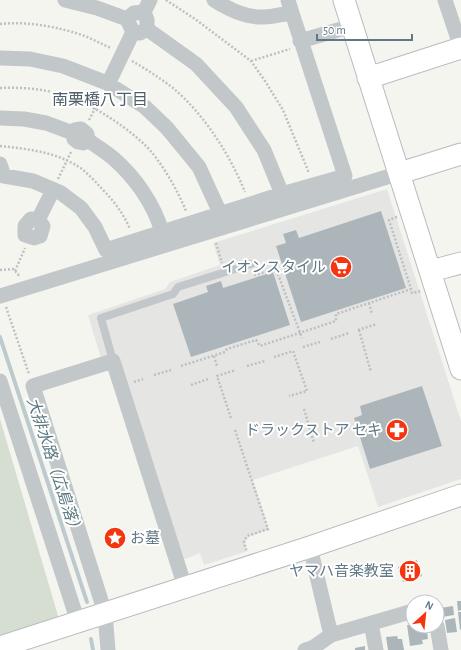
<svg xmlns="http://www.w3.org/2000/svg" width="461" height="650" font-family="'Alegreya Sans','Noto Sans JP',sans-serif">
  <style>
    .built { fill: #e5e6e4 }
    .green { fill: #d6ddd1 }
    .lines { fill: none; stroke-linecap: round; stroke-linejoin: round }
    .stream { stroke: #bccace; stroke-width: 4 }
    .building { fill: #acb6ba }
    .secondary-casing { stroke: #b6bcc0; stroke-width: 23 }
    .path { stroke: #bdc0c2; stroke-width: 2.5; stroke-dasharray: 2 2; stroke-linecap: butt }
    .lane { stroke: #c2c7ca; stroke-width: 8 }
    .street { stroke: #c2c7ca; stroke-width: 15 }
    .secondary { stroke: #fff; stroke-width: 21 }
    .labels { text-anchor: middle; stroke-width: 4; stroke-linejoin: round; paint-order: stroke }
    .poi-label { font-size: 15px; fill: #607785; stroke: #fff; text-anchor: end }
    .neighbourhood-label { font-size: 16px; fill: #4f5f69; stroke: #fff }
    .water-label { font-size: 16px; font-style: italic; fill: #5c7b83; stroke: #fff }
  </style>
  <rect width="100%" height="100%" fill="#f5f5f0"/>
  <path class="built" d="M387,189L461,421V479L378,507L358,446L253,480L269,530L247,537L245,542L248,551L204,565L200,553L183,560L116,354L101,359L88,315L165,289L170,282L220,265L213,243Z"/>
  <path class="green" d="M0,419L59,619L0,637Z"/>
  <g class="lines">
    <path class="stream" d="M0,337L87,602
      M91,639L93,650"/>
  </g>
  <path class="building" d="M381,211L406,288L301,322L276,246L286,243L283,234L296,230L299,238Z
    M273,272L290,325L191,357L173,304L208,292L206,286L221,281L223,288Z
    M422,386L442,446L370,469L354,418L362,415L360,406Z
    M417,560L422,576L403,582L398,567Z
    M457,601H461V610L458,611Z
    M453,606L454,615L442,617L440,608Z
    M458,612H461V629L460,630Z
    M455,618L457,632L447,633L445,620Z
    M407,625H413V626H420L421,632L427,631L428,639L422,640L423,644L410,646Z
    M397,636L398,639H402L404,650H388L386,637Z
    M365,646V650H355V648Z"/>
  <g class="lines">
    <g class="secondary-casing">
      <path id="secondary" d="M344,0L461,369
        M368,78L461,48
        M400,173L461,154
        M430,270L442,268L461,263
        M0,647L310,547L461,495"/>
    </g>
    <path class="path" d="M166,0L195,19L251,61L265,81L283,110L309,173
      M0,24C28,21 59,27 85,36C94,40 102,44 111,48
      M132,61C146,69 160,78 173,88C204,114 230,155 245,192
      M251,61L290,49
      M0,88C22,87 46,89 66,96C95,106 122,124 144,144C160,159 178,191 186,211
      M89,120L102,95
      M0,146C28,149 58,152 82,169C89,175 96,182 102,189C114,201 123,213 130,229
      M58,179L71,152
      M397,217L389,220L411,289
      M216,243L222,263
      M0,270L13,269L18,274L19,277
      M15,271L25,248
      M254,275L276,269L302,338
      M369,303L372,314
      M6,307L29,374
      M358,330L377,324
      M359,330L371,372
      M331,339L349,333
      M303,347L320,342
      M214,356L217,366
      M274,357L293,351L307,391L289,396
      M181,366L225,352L227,349L256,340L260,346L336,321V314L411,289L412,293L421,291
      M247,366L265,361
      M154,375L171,370
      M134,382L143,379
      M191,385L208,379
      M304,409L314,443
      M231,418L217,376L236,370
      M235,430L268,529L247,536L244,542L246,550"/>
    <path class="lane" d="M113,361L101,318L173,294L178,287L251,264"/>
    <path class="street" d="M65,0L97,8L127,19
      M214,0C228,9 247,18 264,17C273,17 282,14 292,13L288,0
      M445,0L461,48
      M144,12L134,13L127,19L133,32L140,33L147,29V20L144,12L150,0
      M147,29L196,64L236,107L264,150L282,194
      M300,41L352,26
      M0,58L30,59L63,66L107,83L145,107L167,128L199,167L220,213
      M108,84L133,32
      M0,118L24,119L46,123L73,133
      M88,140L83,143L78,142L74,139L73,133L75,130L81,129L87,134L88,140C96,146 105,151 113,158C135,177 154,204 162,232
      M0,164L4,176L33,181L61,193L81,208L95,227L106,250L282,194L345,176L292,13
      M31,219L38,220L43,226L40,236L34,238L25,235V226Z
      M38,220L53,190
      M0,296L400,173
      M0,381L78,622
      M310,547L331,635
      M371,623L376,650
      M437,626L441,650
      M108,650L105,613L33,386L113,361L185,587
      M305,650L314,647L331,635L413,611"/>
    <use href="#secondary" class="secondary"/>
  </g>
  <defs>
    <g id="supermarket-disc" transform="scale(1.15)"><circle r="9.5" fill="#f53410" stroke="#fff"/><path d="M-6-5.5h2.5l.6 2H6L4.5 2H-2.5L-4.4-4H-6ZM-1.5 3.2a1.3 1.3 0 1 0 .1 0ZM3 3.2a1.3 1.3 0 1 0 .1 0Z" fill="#fff"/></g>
    <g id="pharmacy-disc" transform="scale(1.15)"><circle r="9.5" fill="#f53410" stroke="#fff"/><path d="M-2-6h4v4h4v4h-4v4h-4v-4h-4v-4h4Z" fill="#fff"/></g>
    <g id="sight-disc" transform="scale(1.15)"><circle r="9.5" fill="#f53410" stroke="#fff"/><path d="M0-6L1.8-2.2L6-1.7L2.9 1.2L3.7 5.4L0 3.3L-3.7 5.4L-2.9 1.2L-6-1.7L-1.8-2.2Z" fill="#fff"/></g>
    <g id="building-disc" transform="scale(1.15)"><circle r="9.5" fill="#f53410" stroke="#fff"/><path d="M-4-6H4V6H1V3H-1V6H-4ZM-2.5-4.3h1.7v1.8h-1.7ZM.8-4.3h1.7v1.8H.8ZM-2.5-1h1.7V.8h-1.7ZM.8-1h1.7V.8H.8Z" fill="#fff"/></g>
  </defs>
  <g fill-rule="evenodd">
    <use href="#supermarket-disc" x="341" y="267"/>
    <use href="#pharmacy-disc" x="397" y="430"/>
    <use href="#sight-disc" x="115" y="538"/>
    <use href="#building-disc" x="410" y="571"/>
  </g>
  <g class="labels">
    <g class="poi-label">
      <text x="326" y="272">イオンスタイル</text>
      <text x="382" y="435">ドラックストア セキ</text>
      <text x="130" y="543" text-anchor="start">お墓</text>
      <text x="394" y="576">ヤマハ音楽教室</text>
    </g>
    <g class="neighbourhood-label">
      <text x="100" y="105">南栗橋八丁目</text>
    </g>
    <g class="water-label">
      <text transform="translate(55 466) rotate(72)" y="6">大排水路（広島落）</text>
    </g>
  </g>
  <g transform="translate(425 614) rotate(27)"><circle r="19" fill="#ffffff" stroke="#bfc9ce"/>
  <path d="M0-3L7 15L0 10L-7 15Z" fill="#f53410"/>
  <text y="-6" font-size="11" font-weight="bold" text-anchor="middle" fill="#607785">N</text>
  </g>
  <path d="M317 34v6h95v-6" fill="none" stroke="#607785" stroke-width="2"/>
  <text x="323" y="34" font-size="12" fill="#607785" stroke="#ffffff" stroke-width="3" paint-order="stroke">50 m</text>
</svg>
